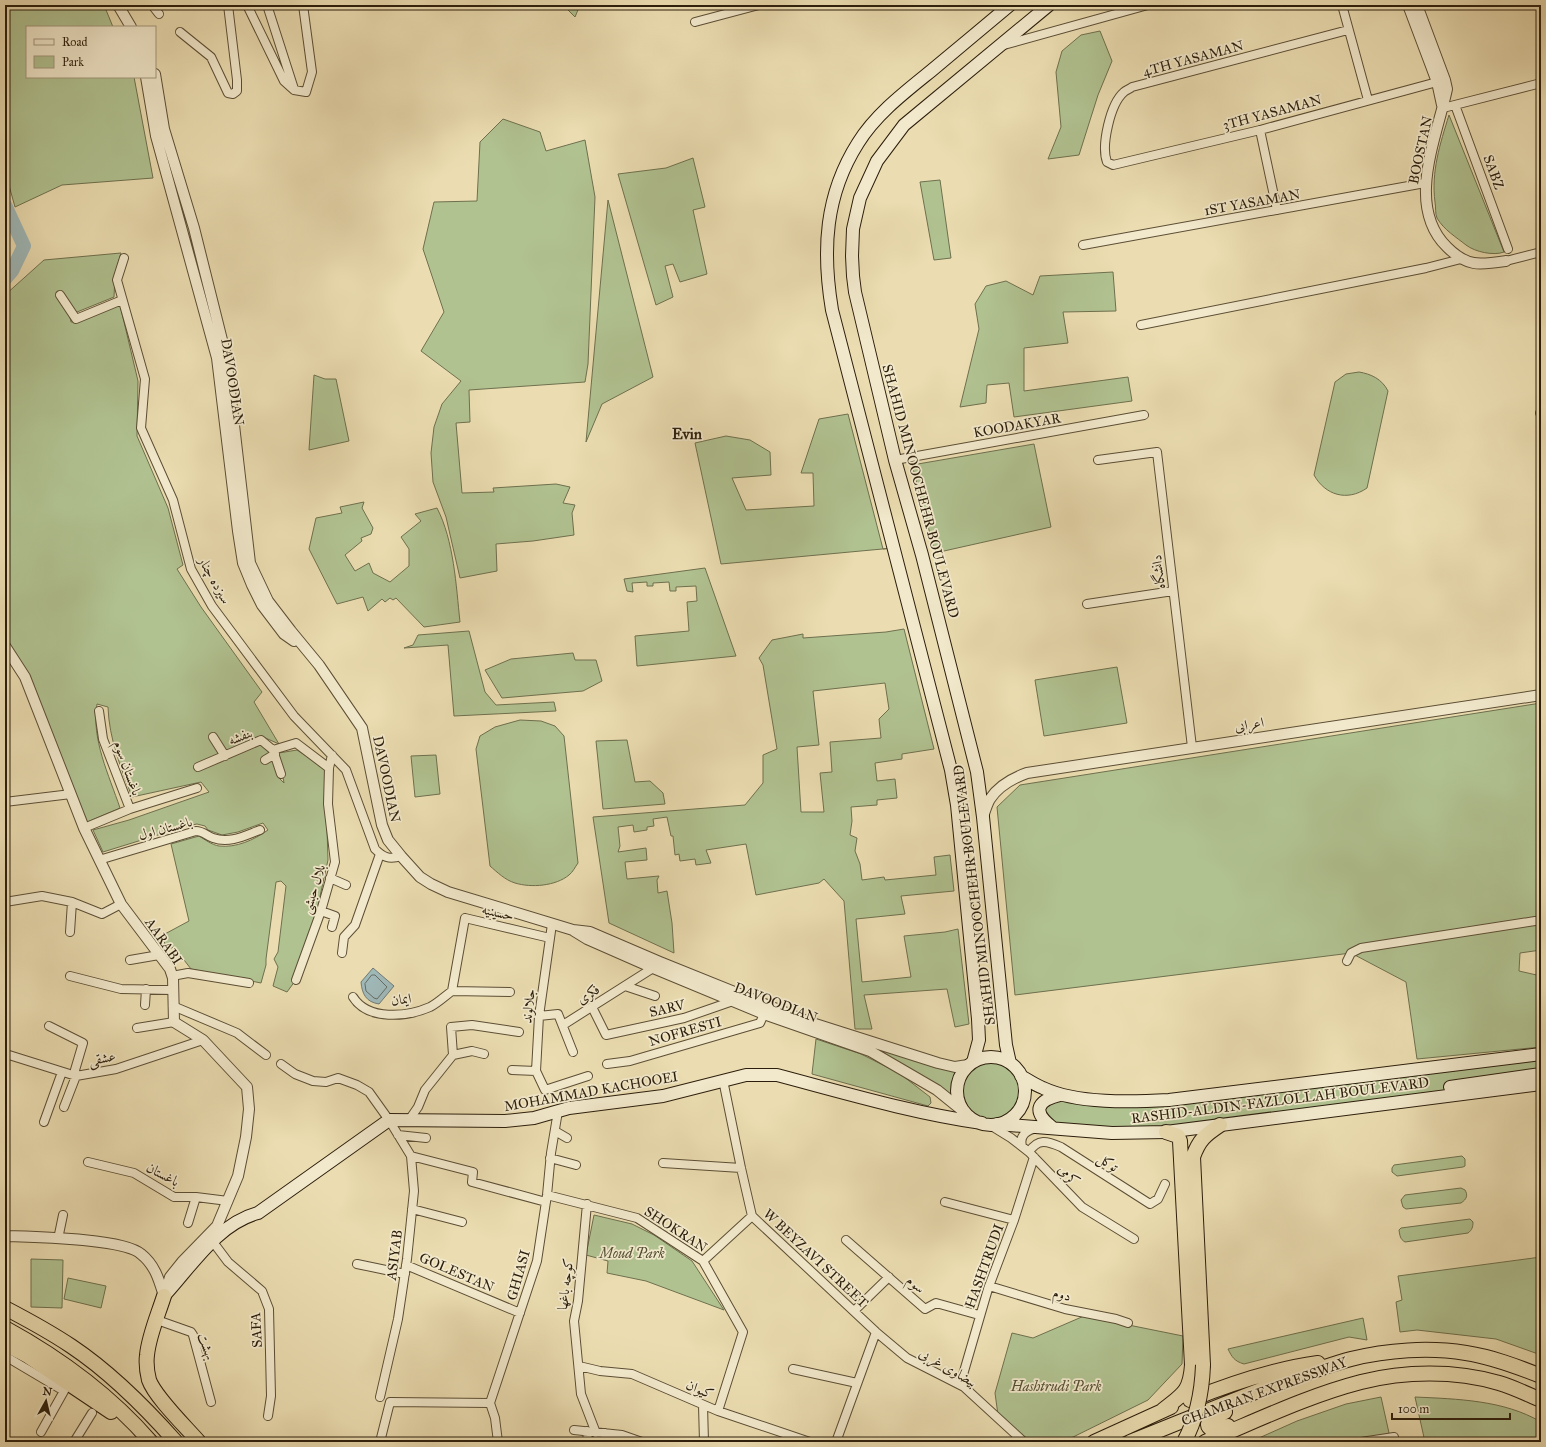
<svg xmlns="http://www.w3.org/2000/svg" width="1546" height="1447" font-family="'IM FELL Great Primer',Amiri,serif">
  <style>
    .green { fill: #b1c291; stroke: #6e704e; fill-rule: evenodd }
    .water { fill: #9fb8b8; stroke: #717a73 }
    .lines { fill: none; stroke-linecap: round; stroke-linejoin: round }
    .shore { stroke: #666b62; stroke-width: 1 }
    .river { stroke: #9fb8b8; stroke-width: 14 }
    .minor-casing { stroke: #5c4e35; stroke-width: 10 }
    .tertiary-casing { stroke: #5c4e35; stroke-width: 12 }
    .secondary-casing { stroke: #2c1e0c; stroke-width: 14 }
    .trunk-casing { stroke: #2c1e0c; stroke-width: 16 }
    .minor { stroke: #f2e9cc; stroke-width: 8 }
    .tertiary { stroke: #f2e9cc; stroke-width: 10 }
    .secondary { stroke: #f2e9cc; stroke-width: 12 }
    .trunk { stroke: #ebddb1; stroke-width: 14 }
    .trunk-bridge-casing { stroke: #2c1e0c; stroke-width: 16; stroke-linecap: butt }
    .trunk-bridge { stroke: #ebddb1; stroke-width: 14 }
    .labels { text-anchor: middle; stroke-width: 3.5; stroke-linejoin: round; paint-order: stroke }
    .street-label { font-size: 14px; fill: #2c1e0c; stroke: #f2e9cc }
    .park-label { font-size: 14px; font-style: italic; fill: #544f34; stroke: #f2e9cc }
    .neighbourhood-label { font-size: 15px; font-weight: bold; fill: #2c1e0c; stroke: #f2e9cc }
  </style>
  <rect width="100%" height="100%" fill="#ebddb1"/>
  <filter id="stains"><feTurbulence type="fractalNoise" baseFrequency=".005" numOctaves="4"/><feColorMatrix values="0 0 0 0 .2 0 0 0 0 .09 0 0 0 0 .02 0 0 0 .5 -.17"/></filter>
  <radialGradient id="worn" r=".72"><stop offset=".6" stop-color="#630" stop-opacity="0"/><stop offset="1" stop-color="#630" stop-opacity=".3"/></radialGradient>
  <path class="green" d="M5,5H104L113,27H27V77H134L153,178L62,185L15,207L5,171Z
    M563,5H580L575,17Z
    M1100,31L1112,61L1098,95L1079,155L1048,159L1061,127L1056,72L1062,51L1081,35Z
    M1449,115L1504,252C1494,256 1475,252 1466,245C1456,237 1444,230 1437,218C1435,214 1436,207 1435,202C1431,172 1440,144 1449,115Z
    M503,119L540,132L546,151L585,140L595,197L588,364L585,382L469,390L470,422L456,423L462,493L494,492L493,488L556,484L570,487L563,503L575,505L572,513L574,535L533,541L496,544L497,571L460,578L446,517L433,482L431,453L434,427L442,404L461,381L421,351L444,312L423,249L434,202L477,201L480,142Z
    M693,158L705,207L693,210L707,274L680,282L673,264L665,266L673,297L656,305L618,174L666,168Z
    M940,180L951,258L934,260L920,182Z
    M608,200L653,377L602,404L586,442Z
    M121,253L115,275L114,297L77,312L70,317L71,322H75L120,305L138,381L137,436L168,508L183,565L177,569L201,607L262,692L254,702L279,744L261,736L226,753L213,733L209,735L220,754L195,765L196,771L262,744L271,753L279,778L284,783L279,753L297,750L325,768L328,860L317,910L298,977L287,992L273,986L278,967L274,959L278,952L286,886L281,881L276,882L266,959V965L261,983L191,969L174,947L166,950L163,935L189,921L171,844L199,836C204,839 212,845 219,846C236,848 254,840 268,830L263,823L238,832L222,835L208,830L205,826L197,824L187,826L103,852L93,830L129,820L209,792L201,782L132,797C121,768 109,739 108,707L97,704C91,739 109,775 120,808L87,822L5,639V295L44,260Z
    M1113,272L1116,311L1063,312L1068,343L1024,348V391L1128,377L1132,401L1014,417L1009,383L987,385L986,403L960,407L979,329L975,304L986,286L1006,281L1033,295L1040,276Z
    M1359,372C1371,374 1382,379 1388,391L1367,488C1347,502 1325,495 1314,475L1335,382L1346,374Z
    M314,375L325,379H336L349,441L309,450Z
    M848,414L883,549L893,548L721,564L695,443L726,436L750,440L770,452L771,475L732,478L746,510L814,506L813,473H801L819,419Z
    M1034,444L1051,527L935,553L912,465Z
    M364,502L362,508L373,528L371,534L361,538L362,541L345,555L355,571L369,563L373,573L390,582L409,566V549L401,537L421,521L415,514L437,508C454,541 456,585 460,622L424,627L396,598L393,600L390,598L385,602L382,599L368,611L363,597L337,604L309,549L316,518L342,513L340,507Z
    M705,568L736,656L637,666L635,636L689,631L687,602L697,601L696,586L676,587V591H670L669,582L653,583V586H647V582L632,583L633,592L627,591L624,579Z
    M904,629L934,749L902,754V759L875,763L877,781L895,779L897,798L877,800V805L851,807L852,821L850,835L857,838L855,851L860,864L862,880L884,877L885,880L936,875L934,857L950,855L954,891L901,896L905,914L856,919L862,982L911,977L904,936L945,932L958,929L969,1024L955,1027L947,989L864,995L872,1029H855L844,901L824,879L819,883L756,895L746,844L706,850L711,863L696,865L695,859L680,861L679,854L675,855L673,836H671L667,817L653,819L654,826L647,827V830L634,832L633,825L618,827L620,846L618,852L646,848L647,860L625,862L627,879L659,876L657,880L658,893L667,891L672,923L674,953L609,923L593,817L745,805L763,783V755L777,749L763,665L759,658L772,640L803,634V638L886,632ZM885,683L889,709L879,719L881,738L830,742L832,772L820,773L824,812H801L797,747L819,745L813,691Z
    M469,631L485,692L496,705L554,702L556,711L454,716L448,645L404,648L413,645L418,635Z
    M573,653L575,660H596L602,681L583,691L502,698L485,670L511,659Z
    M1117,667L1127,723L1044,736L1035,680Z
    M1541,703V950L1520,953L1519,971L1541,976V1047L1417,1059L1406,982L1351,953L1015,995L997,807L1020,785Z
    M520,720L541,721L555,726L564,736L578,863C575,867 573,872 569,875C556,886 531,888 515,883C505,880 497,872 490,866L476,749L480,736L495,727Z
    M627,740L635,782L650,781L663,793L665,804L603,809L596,741Z
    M436,755L440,794L415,797L411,756Z
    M816,1039L861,1054L899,1073L930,1097L931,1103L928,1106L812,1074Z
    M881,1051L897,1053L958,1071C950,1082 951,1086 954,1099L891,1059Z
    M1541,1055V1082L1197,1125L1117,1130L1055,1125L1044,1114L1047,1101L1060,1098L1093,1103Z
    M962 1090a29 29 0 1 1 58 0a29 29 0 1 1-58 0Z
    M1462,1156L1465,1159V1166L1463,1167L1397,1176L1392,1172V1168L1394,1165Z
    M1461,1188L1465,1190C1468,1195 1467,1199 1461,1203L1406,1209L1403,1207L1401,1200L1405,1195Z
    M594,1215L632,1224L654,1235L692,1261L724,1310L646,1281L607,1273L608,1261L586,1255Z
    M1470,1219L1473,1222C1473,1227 1472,1230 1468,1233L1405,1242C1400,1239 1400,1236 1399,1230L1401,1228Z
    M1541,1257V1355L1496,1339L1417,1330L1400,1332L1396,1302L1402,1300L1398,1276Z
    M31,1259L63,1260L62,1308L31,1307Z
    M68,1278L106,1286L101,1308L64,1299Z
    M1084,1316L1183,1336L1182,1364L1148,1400L1063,1442H1029L998,1415L995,1393L1012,1333L1033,1338Z
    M1363,1318L1367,1340L1349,1337L1244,1364C1234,1361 1232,1357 1228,1349Z
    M1381,1397L1391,1442H1250L1297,1421L1346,1404Z
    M1415,1397C1457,1399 1504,1400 1541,1422V1442H1425Z"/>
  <path class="water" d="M373,968L394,986L379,1004C366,1002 362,994 361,982Z"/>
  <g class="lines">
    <path class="shore" d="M372,975H375L387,987L377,999L374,998L366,991L365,984Z"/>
    <path class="river" d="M5,205L24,246L12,271L5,279"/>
    <g class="minor-casing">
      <path id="minor" d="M152,5L159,14
        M247,5L284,81L294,90L306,92L312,72L303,5
        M267,5L294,89
        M1342,5L1368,100
        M695,22L759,5
        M1348,30L1132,87C1130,89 1126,90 1124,92C1110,104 1101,146 1107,162L1113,165L1260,130L1437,82
        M180,32L211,57L228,93L233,94L237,91V80L228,5
        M1004,45L1148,5
        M1455,105L1508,249
        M1443,108L1541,83
        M1260,130L1277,210
        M1083,245L1425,183
        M124,258L117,280L145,379L141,428L173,500L191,569L212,606L294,716L346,770L375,849C383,857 389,860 401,856
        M1506,261L1541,252
        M60,295L76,319L122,300
        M1141,325L1426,268L1461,259
        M1540,413H1541
        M895,460L1144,415
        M1098,460L1157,452L1192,747
        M1087,604L1173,591
        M213,737L225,756
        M273,750L296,743L329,768
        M273,750L281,774
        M265,760L275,754
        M198,767L261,740L273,750
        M5,802L71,794
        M130,809L197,788
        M84,828L130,809L103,739L99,711
        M99,860L196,831C203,831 207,836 213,838C230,844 246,835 260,830
        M330,878L346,885
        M5,902L42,896L72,902L102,914L121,904
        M321,911L335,916L332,927
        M552,924L539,1016L536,1071L545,1090L588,1076
        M70,932L72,902
        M342,953L344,937L355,925L380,854
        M130,960L159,955
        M1347,961L1351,953L1361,948L1535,921
        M70,976L121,989L173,990
        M172,976L188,973L249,983
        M296,980L321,911L335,862L328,804L329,768L332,755
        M625,986L655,996
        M452,991L465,918L550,938
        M452,991L510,992
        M353,997C368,1021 407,1017 430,1007C438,1003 445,996 452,991
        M145,1005L146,989
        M173,1006L237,1033L266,1055
        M592,1007L606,1035L684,1018L733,1001
        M539,1016L558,1014L573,1052
        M563,1025L653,968
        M49,1026L83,1043L75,1070L76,1076L64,1107
        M137,1028L174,1022
        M5,1055H9L76,1076L116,1069L203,1040
        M453,1055L472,1051L484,1054
        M281,1064L295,1074L313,1081L326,1082L338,1078L357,1085L369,1092L389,1120L411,1156L414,1191L407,1259L398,1319L380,1397
        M607,1064L630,1061L760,1023L764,1014
        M512,1070L536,1071
        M723,1080L741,1168L752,1216L876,1332L907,1358L964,1387L1024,1442
        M409,1120L418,1107L425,1090L453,1055L451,1027L472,1025L519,1032
        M44,1122L62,1072
        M990,1125L1011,1138L1029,1152L1082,1207L1134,1239
        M555,1131L567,1138
        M398,1135L426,1138
        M1022,1146C1019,1135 1027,1130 1037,1128
        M1029,1152C1038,1138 1047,1141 1061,1147L1150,1204L1158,1199L1165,1184
        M411,1156L473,1172L472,1182L546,1202
        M550,1158L576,1165
        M88,1162L134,1173L174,1197H196L228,1201
        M663,1163L741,1168
        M547,1195L637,1218L703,1261L743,1332L718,1411
        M945,1202L1014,1220
        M587,1204L578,1301L574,1321L581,1394L596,1433
        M412,1209L462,1222
        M188,1223L196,1197
        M58,1239L63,1215
        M846,1240L925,1309L936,1303L979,1315
        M213,1242L228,1262L262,1291L269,1309L271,1396L268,1416
        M703,1261L752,1216
        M357,1264L405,1274
        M406,1265L520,1313
        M989,1286L1065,1309L1116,1319L1128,1323
        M854,1311L889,1277
        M157,1320L191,1332L193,1335L211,1402
        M5,1356L64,1391L41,1432
        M579,1366L600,1371L632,1374L718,1411L810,1442
        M793,1369L857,1383
        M960,1385L988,1289L1014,1220L1034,1157
        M703,1405L704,1442
        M574,1430L622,1435L642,1442
        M587,1431L588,1442
        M74,1442L92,1413
        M380,1442L390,1402L490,1403
        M498,1442L495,1418L490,1403L537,1261L547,1195L551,1153L558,1111
        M604,1442L605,1433
        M836,1442L876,1332
        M1361,1442L1394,1437"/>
    </g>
    <g class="tertiary-casing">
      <path id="tertiary" d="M118,5L131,27
        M1408,5L1437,82L1442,105
        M1417,5L1445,80L1447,89C1437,137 1405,206 1447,247C1467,267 1479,265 1506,261
        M155,74L164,129L194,228L226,356L250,563L268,601L291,631L319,665L362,728L382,825L388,840L401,856L420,877L431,884L448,892L573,930L590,932L660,962L809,1022L938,1063L955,1067L968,1065
        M146,77L156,136L217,358L238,531L243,563L252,585L262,605L284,634L294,641
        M5,646L25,677L84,828L121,904L170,969L173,978L174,1022L203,1040L247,1087L249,1109L246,1137L238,1176L217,1226L182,1262L170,1277L165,1294
        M983,817C985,811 987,804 990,799C999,785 1013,778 1027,773L1541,695
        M574,931L587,939L653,968L764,1014L870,1051L937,1090L963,1111
        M5,1236C32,1237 123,1238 141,1254C155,1265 159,1280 164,1296"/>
    </g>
    <g class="secondary-casing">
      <path id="secondary" d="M957 1091a34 34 0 1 1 68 0a34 34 0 1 1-68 0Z
        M973,1062L979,1040L978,1019L957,805L951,770L832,310C822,250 825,195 858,143C876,114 905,92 931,71C957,49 984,27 1010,5
        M1010,1063L1006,1045L983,817L977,772L922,555L895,460L855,292L853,276L852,256L853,229L860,198L877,161L904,125L1049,5
        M1021,1076C1028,1080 1035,1085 1043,1088C1077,1104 1132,1102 1169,1100L1541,1054
        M1450,1087L1541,1074
        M997,1124L1112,1133L1166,1132L1541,1084
        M1053,1128C1032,1112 1036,1101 1060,1095
        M164,1296C191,1267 217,1224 258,1213L389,1120L505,1121L534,1118L569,1108L663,1096L746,1075H777C845,1093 912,1113 982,1123"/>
    </g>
    <g class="trunk-casing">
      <path id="trunk" d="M164,1296C158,1315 149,1335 147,1355C146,1363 147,1372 149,1380C155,1397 186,1427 199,1442
        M5,1308C28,1320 50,1332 71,1346C110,1372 145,1407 176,1442
        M5,1328C60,1358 110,1395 151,1442
        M5,1344L26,1355L111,1412
        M1203,1365L1193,1157C1199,1140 1205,1135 1220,1125
        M1190,1400C1232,1383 1274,1369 1318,1363
        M1163,1410C1183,1394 1190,1392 1192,1365L1180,1141L1178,1136L1166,1132
        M1225,1412C1218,1415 1199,1423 1213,1430L1228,1426
        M1094,1442L1171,1407
        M1130,1442C1178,1423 1225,1403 1274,1385C1299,1376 1325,1366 1351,1359C1387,1350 1429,1347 1466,1353C1492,1357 1516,1366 1541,1376
        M1205,1442C1256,1421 1307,1396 1361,1382C1404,1371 1455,1370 1499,1383C1513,1387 1527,1394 1541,1400"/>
    </g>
    <use href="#minor" class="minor"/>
    <use href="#tertiary" class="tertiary"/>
    <use href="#secondary" class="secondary"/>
    <use href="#trunk" class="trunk"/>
    <g class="trunk-bridge-casing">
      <path id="trunk-bridge" d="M1184,1442C1197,1418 1202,1393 1203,1365"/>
    </g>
    <use href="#trunk-bridge" class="trunk-bridge"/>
  </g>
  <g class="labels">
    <g class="street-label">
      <text transform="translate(1193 58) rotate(-15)" y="5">4TH YASAMAN</text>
      <text transform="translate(1272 112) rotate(-15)" y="5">3TH YASAMAN</text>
      <text transform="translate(1420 150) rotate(-78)" y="5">BOOSTAN</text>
      <text transform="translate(1494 172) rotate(70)" y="5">SABZ</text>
      <text transform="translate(1252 202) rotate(-10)" y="5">1ST YASAMAN</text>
      <text transform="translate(233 382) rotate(81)" y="5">DAVOODIAN</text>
      <text transform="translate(1017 425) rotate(-10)" y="5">KOODAKYAR</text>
      <text transform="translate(921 491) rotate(75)" y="5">SHAHID MINOOCHEHR BOULEVARD</text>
      <text transform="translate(1158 572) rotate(-97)" y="5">دانشگاه</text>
      <text transform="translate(215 580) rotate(61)" y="5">سیزده چنار</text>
      <text transform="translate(1249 724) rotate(-9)" y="5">اعرابی</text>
      <text transform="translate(240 736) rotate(-22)" y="5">بنفشه</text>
      <text transform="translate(128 768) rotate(70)" y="5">باغستان سوم</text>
      <text transform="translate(387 779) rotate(78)" y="5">DAVOODIAN</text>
      <text transform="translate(165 828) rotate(-15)" y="5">باغستان اول</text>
      <text transform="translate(313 889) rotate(-73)" y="5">بلال حبشی</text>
      <text transform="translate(974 895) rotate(-97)" y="5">SHAHID MINOOCHEHR BOULEVARD</text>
      <text transform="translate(498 912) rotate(13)" y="5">حسینیه</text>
      <text transform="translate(164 941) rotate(55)" y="5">AARABI</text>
      <text transform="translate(588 994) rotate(-32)" y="5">فکری</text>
      <text transform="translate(401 999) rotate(-7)" y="5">ایمان</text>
      <text transform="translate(776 1002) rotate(21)" y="5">DAVOODIAN</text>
      <text transform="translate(528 1006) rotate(-84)" y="5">جلالوند</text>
      <text transform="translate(667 1008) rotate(-13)" y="5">SARV</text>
      <text transform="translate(685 1031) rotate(-16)" y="5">NOFRESTI</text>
      <text transform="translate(102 1058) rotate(-11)" y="5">عشقی</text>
      <text transform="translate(591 1091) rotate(-10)" y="5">MOHAMMAD KACHOOEI</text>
      <text transform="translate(1280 1100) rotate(-7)" y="5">RASHID-ALDIN-FAZLOLLAH BOULEVARD</text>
      <text transform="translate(1108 1162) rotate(33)" y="5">توکل</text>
      <text transform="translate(163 1174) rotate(28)" y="5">باغستان</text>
      <text transform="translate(1069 1175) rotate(47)" y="5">کرمی</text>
      <text transform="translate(676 1229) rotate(33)" y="5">SHOKRAN</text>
      <text transform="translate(394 1255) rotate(-83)" y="5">ASIYAB</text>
      <text transform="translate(816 1258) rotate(43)" y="5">W BEYZAVI STREET</text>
      <text transform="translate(984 1266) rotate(-70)" y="5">HASHTRUDI</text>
      <text transform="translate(457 1272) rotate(23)" y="5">GOLESTAN</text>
      <text transform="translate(518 1275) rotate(-74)" y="5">GHIASI</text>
      <text transform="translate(565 1284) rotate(-83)" y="5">کوچه باغها</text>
      <text transform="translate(916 1284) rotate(41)" y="5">سوم</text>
      <text transform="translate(1062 1294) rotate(15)" y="5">دوم</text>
      <text transform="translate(256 1330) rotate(-93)" y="5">SAFA</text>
      <text transform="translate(207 1346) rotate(70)" y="5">بهشت</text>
      <text transform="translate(948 1367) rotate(30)" y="5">بیضاوی غربی</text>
      <text transform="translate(700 1389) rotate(23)" y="5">کیوان</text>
      <text transform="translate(1264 1391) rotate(-20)" y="5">CHAMRAN EXPRESSWAY</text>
    </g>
    <g class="park-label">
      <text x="632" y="1258">Moud Park</text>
      <text x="1056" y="1391">Hashtrudi Park</text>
    </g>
    <g class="neighbourhood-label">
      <text x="687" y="439">Evin</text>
    </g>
  </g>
  <rect width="1546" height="1447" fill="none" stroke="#ebddb1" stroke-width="20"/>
  <rect x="6" y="6" width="1534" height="1435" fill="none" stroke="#2c1e0c" stroke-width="2"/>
  <rect x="10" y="10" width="1526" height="1427" fill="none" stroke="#2c1e0c"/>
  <rect x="26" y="26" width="130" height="52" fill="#f2e9cc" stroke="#a3987f"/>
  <rect x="34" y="39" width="20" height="6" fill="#f2e9cc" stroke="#a3987f"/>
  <text x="62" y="46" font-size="12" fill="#2c1e0c">Road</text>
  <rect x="34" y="56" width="20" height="12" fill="#b1c291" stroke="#a3987f"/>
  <text x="62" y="66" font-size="12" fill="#2c1e0c">Park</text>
  <g transform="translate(46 1401) rotate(8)" stroke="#f2e9cc" stroke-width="3" paint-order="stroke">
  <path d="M0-3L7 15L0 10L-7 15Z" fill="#2c1e0c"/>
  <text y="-6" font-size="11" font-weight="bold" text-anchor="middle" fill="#2c1e0c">N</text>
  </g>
  <path d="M1392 1413v6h118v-6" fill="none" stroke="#2c1e0c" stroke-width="2"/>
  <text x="1398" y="1413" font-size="12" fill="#2c1e0c" stroke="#f2e9cc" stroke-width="3" paint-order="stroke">100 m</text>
  <rect width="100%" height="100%" filter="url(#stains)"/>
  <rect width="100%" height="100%" fill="url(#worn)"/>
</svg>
